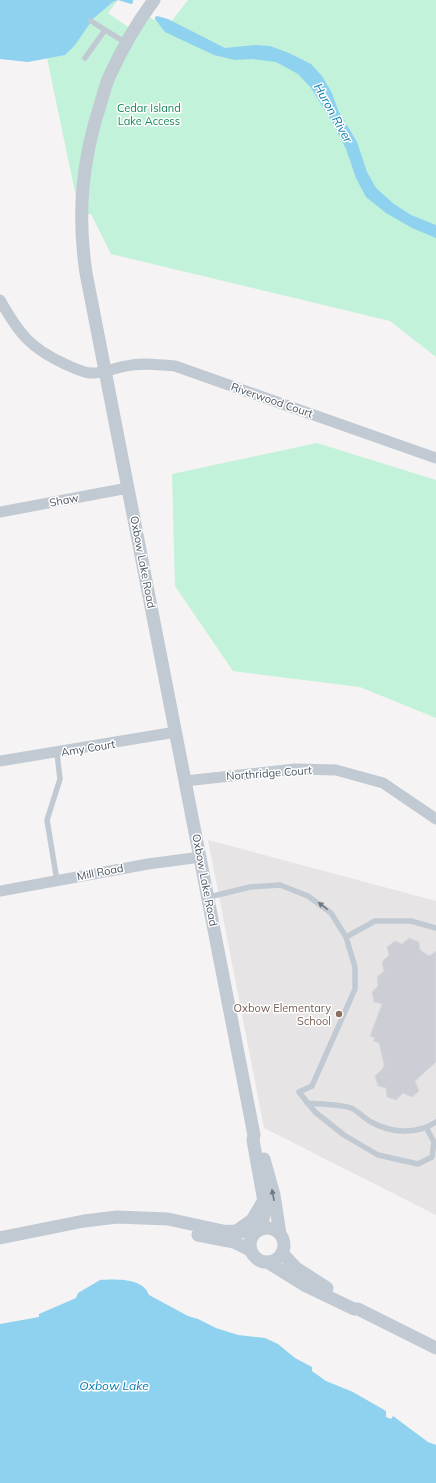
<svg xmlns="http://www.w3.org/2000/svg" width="436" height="1483" font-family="Mulish,sans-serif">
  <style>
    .education { fill: #e6e4e5 }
    .green { fill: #c2f2d9 }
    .water { fill: #8fd2ef }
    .building { fill: #cdced5; stroke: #d7d8de }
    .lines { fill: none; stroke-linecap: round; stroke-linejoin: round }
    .service { stroke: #c1c9d2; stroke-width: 5.5 }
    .minor { stroke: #c1c9d2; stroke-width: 11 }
    .tertiary { stroke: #c1c9d2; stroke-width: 13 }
    .oneway { fill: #6e7783 }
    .education-dot { fill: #8d6e63; stroke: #fff; stroke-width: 1.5 }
    .labels { text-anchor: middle; stroke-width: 3; stroke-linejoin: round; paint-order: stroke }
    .park-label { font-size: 11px; fill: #168759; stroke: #fff }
    .street-label { font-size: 11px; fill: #4a5461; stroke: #fff }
    .education-label { font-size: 11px; fill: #785e54; stroke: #fff; text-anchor: end }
    .water-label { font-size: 12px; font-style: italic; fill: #097bad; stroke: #fff }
  </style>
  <rect width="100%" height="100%" fill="#f5f3f3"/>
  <path class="education" d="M208,840L436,901V1215L264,1128Z"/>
  <path class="green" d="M118,0L108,13L131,29L142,13L167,27L188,0H436V357L390,321L111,254L91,214L80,216L47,58L63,55L93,19L113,2Z
    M317,443L436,480V718L360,687L233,671L175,586L172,474Z"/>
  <path class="water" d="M0,0H133V3L131,4L118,0L113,2L93,19L75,45L65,55L28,62L0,59Z
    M157,16L168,19L225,48L255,45L270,46L289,53L311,64L322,76L332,93L338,110L357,142L367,172L376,188L394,204L411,215L436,225V238L412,228L386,213L366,197L356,178L346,149L331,120L311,88L298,74L276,62L252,59L235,60L214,55L165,32L155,19V17Z
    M100,1280C116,1279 143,1278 149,1295L188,1316L198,1319L216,1328L238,1335L265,1338L278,1344L295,1358L312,1367V1371L326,1381L353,1392L386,1411V1417L391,1419L393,1416L428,1442L436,1445V1483H0V1324L39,1317V1314L76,1298L78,1293Z"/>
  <path class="building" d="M409,938L419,942L420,950L429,956L436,951V1062L415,1081L419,1091L412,1097L403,1093L396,1100L387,1097L386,1088L378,1086L375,1076L383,1068L384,1064L379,1043L373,1041L375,1038L370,1036L382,1004L374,1002L372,992L378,986L377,977L384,971L382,962L389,955L387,947L395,941L402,944Z"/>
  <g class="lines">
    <path class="service" d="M91,21L126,43
      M85,58L105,30
      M57,881L47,820L60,779L57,753
      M209,897L250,887L280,885L308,896L331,913L346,937L355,967V989L312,1086L299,1092L315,1112L344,1135L378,1155L418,1164L432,1157L434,1142L427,1129
      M346,937L375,921H411L436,928
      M307,1103C319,1104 340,1104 351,1108C358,1111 364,1118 371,1122C391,1133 416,1135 436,1122"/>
    <path class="minor" d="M0,300C19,334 31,349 67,365C74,368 82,372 90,373C102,374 114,368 126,366C142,362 158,365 175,366L436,458
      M0,512L128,488
      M0,761L176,732
      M185,781L295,769L336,770L383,783L436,819
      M0,891L148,864L201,857"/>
    <path class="tertiary" d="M154,0C137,23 123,47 111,73C106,82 104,93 101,102C82,160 77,213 86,273L254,1135L253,1140L265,1207L262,1227
      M264,1159L274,1195L280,1234
      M250 1245a17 17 0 1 1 34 0a17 17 0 1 1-34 0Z
      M235,1232L252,1220L264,1200
      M198,1235L234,1242L250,1250
      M0,1238L84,1221L117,1217L168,1219L223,1231L255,1232
      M282,1253L296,1268L327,1288
      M269,1263L306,1286L354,1309H358L436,1348"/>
  </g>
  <defs><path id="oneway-solid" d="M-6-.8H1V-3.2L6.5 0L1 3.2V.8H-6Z"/></defs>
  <g class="oneway">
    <use href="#oneway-solid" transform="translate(323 906) rotate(-143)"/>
    <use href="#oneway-solid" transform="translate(273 1195) rotate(-101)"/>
  </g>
  <circle class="education-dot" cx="339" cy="1014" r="4"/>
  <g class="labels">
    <g class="park-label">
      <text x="149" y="112">Cedar Island<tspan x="149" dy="13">Lake Access</tspan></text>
    </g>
    <g class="street-label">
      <text transform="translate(272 400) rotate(19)" y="4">Riverwood Court</text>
      <text transform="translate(64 500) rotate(-11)" y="4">Shaw</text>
      <text transform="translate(143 562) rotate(79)" y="4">Oxbow Lake Road</text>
      <text transform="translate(88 748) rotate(-9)" y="4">Amy Court</text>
      <text transform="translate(269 773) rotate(-4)" y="4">Northridge Court</text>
      <text transform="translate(100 872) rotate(-11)" y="4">Mill Road</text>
      <text transform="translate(205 880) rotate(79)" y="4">Oxbow Lake Road</text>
    </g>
    <g class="education-label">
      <text x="331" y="1012">Oxbow Elementary<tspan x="331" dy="13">School</tspan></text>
    </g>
    <g class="water-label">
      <text transform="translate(333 113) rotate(61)" y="4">Huron River</text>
      <text x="114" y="1390">Oxbow Lake</text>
    </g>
  </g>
</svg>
